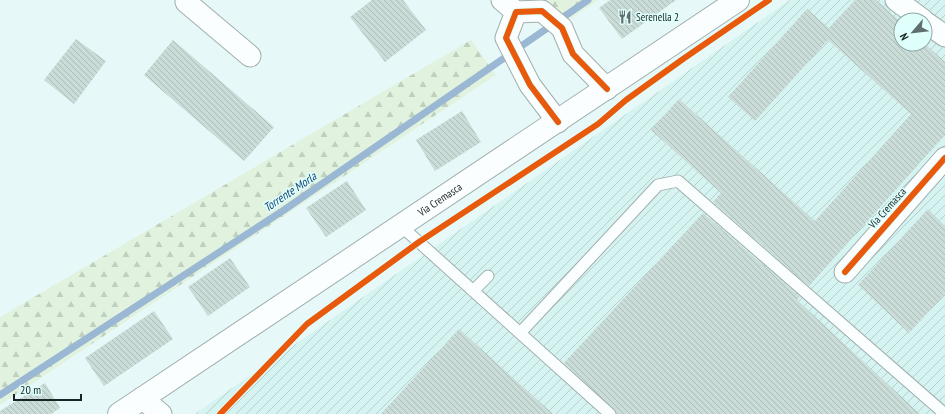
<svg xmlns="http://www.w3.org/2000/svg" width="945" height="414" font-family="'PT Sans Narrow',sans-serif">
  <style>
    .industrial { fill: url(#industrial-furrows); fill-rule: evenodd }
    .forest { fill: url(#forest-firs) }
    .lines { fill: none; stroke-linecap: round; stroke-linejoin: round }
    .stream { stroke: #9ab8d3; stroke-width: 7 }
    .building { fill: url(#building-back-hatch) }
    .service-casing { stroke: #a1afae; stroke-width: 13 }
    .minor-casing { stroke: #a1afae; stroke-width: 23 }
    .secondary-casing { stroke: #a1afae; stroke-width: 24 }
    .service { stroke: #fbfefe; stroke-width: 11 }
    .minor { stroke: #fbfefe; stroke-width: 21 }
    .secondary { stroke: #fbfefe; stroke-width: 22 }
    .cycleway-casing { stroke: #dffffd; stroke-width: 8 }
    .cycleway { stroke: #e8590c; stroke-width: 6 }
    .labels { text-anchor: middle; stroke-width: 3; stroke-linejoin: round; paint-order: stroke }
    .poi-label { font-size: 11px; fill: #192424; stroke: #dffffd; text-anchor: start }
    .street-label { font-size: 11px; fill: #192424; stroke: #dffffd }
    .water-label { font-size: 12px; font-style: italic; fill: #134275; stroke: #dffffd }
  </style>
  <defs>
    <pattern id="industrial-furrows" width="10" height="10" patternUnits="userSpaceOnUse"><rect width="10" height="10" fill="#d4f3f1"/><path d="M-1 1l2-2M0 10L10 0M9 11l2-2" fill="none" stroke="#b5d0ce"/></pattern>
    <pattern id="forest-firs" width="22" height="20" patternUnits="userSpaceOnUse"><rect width="22" height="20" fill="#e1f3de"/><path d="M5 1l3.5 6h-7zM16 11l3.5 6h-7z" fill="#c0d0be"/></pattern>
    <pattern id="building-back-hatch" width="6" height="6" patternUnits="userSpaceOnUse"><rect width="6" height="6" fill="#cadcd7"/><path d="M-1 5l2 2M0 0l6 6M5-1l2 2" fill="none" stroke="#adbdb8"/></pattern>
  </defs>
  <rect width="100%" height="100%" fill="#e6f8f7"/>
  <path class="industrial" d="M790,0H945V414H195ZM901,20H925V44H901Z"/>
  <path class="forest" d="M539,0H598L560,26Z
    M471,40L496,75L0,405V317Z"/>
  <g class="lines">
    <path class="stream" d="M0,395L284,210L588,0"/>
  </g>
  <path class="building" d="M372,0H403L426,30L385,62L350,17Z
    M610,0H676L622,39L599,8Z
    M855,0H876L901,22V44H925L945,62V135L809,286L713,202L721,193L651,130L679,99L815,221L911,114L828,40L755,121L728,97L807,9L829,28Z
    M76,39L106,61L74,104L44,80Z
    M173,40L274,127L244,161L144,75Z
    M462,111L481,142L435,171L416,140Z
    M347,181L366,210L326,237L306,208Z
    M928,209L945,226V294L909,333L858,285Z
    M703,213L800,297L797,300L920,414H618L564,363Z
    M230,258L250,287L208,316L188,287Z
    M154,311L173,339L104,386L85,358Z
    M459,329L553,414H381Z
    M45,383L60,408L51,414H0V411Z"/>
  <g class="lines">
    <g class="service-casing">
      <path id="service" d="M401,226L610,414
        M473,291L488,276
        M520,333L658,185L678,181L945,414"/>
    </g>
    <g class="minor-casing">
      <path id="minor" d="M187,0L186,2L250,56
        M502,0L516,12
        M896,0L923,20
        M925,22L945,36
        M558,122L530,85L506,38L516,12L542,11L562,28L573,54L607,89
        M845,272L945,158
        M142,398L161,414"/>
    </g>
    <g class="secondary-casing">
      <g id="secondary">
        <path id="s1" d="M119,414L738,0"/>
      </g>
    </g>
    <use href="#service" class="service"/>
    <use href="#minor" class="minor"/>
    <use href="#secondary" class="secondary"/>
    <g class="cycleway-casing">
      <path id="cycleway" d="M558,122L530,85L506,38L516,12L542,11L562,28L573,54L607,89
        M845,272L945,158
        M220,414L307,324L419,242L598,124L626,100L683,59L769,0"/>
    </g>
    <use href="#cycleway" class="cycleway"/>
  </g>
  <defs>
    <g id="restaurant-bare" transform="scale(1.08)"><path d="M-5-6h1v4h1v-4h1v4h1v-4h1v5L-1.5 .5V6h-2V.5L-5-1ZM5-6V6H3V1.5H1.5Q1.5-4 5-6Z" fill="#616e6e" stroke="#dffffd" stroke-width="2.5" paint-order="stroke"/></g>
  </defs>
  <g fill-rule="evenodd">
    <use href="#restaurant-bare" x="625" y="17"/>
  </g>
  <g class="labels">
    <g class="poi-label">
      <text x="636" y="21">Serenella 2</text>
    </g>
    <g class="street-label">
      <text dy="4" stroke="none"><textPath href="#s1" startOffset="386">Via Cremasca</textPath></text>
      <text transform="translate(887 208) rotate(-48)" y="4">Via Cremasca</text>
    </g>
    <g class="water-label">
      <text transform="translate(290 192) rotate(-34)" y="4">Torrente Morla</text>
    </g>
  </g>
  <g transform="translate(913 32) rotate(242)"><circle r="19" fill="#dffffd" stroke="#90a7a6"/>
  <path d="M0-3L7 15L0 10L-7 15Z" fill="#616e6e"/>
  <text y="-6" font-size="11" font-weight="bold" text-anchor="middle" fill="#192424">N</text>
  </g>
  <path d="M14 394v6h67v-6" fill="none" stroke="#192424" stroke-width="2"/>
  <text x="20" y="394" font-size="12" fill="#192424" stroke="#dffffd" stroke-width="3" paint-order="stroke">20 m</text>
</svg>
